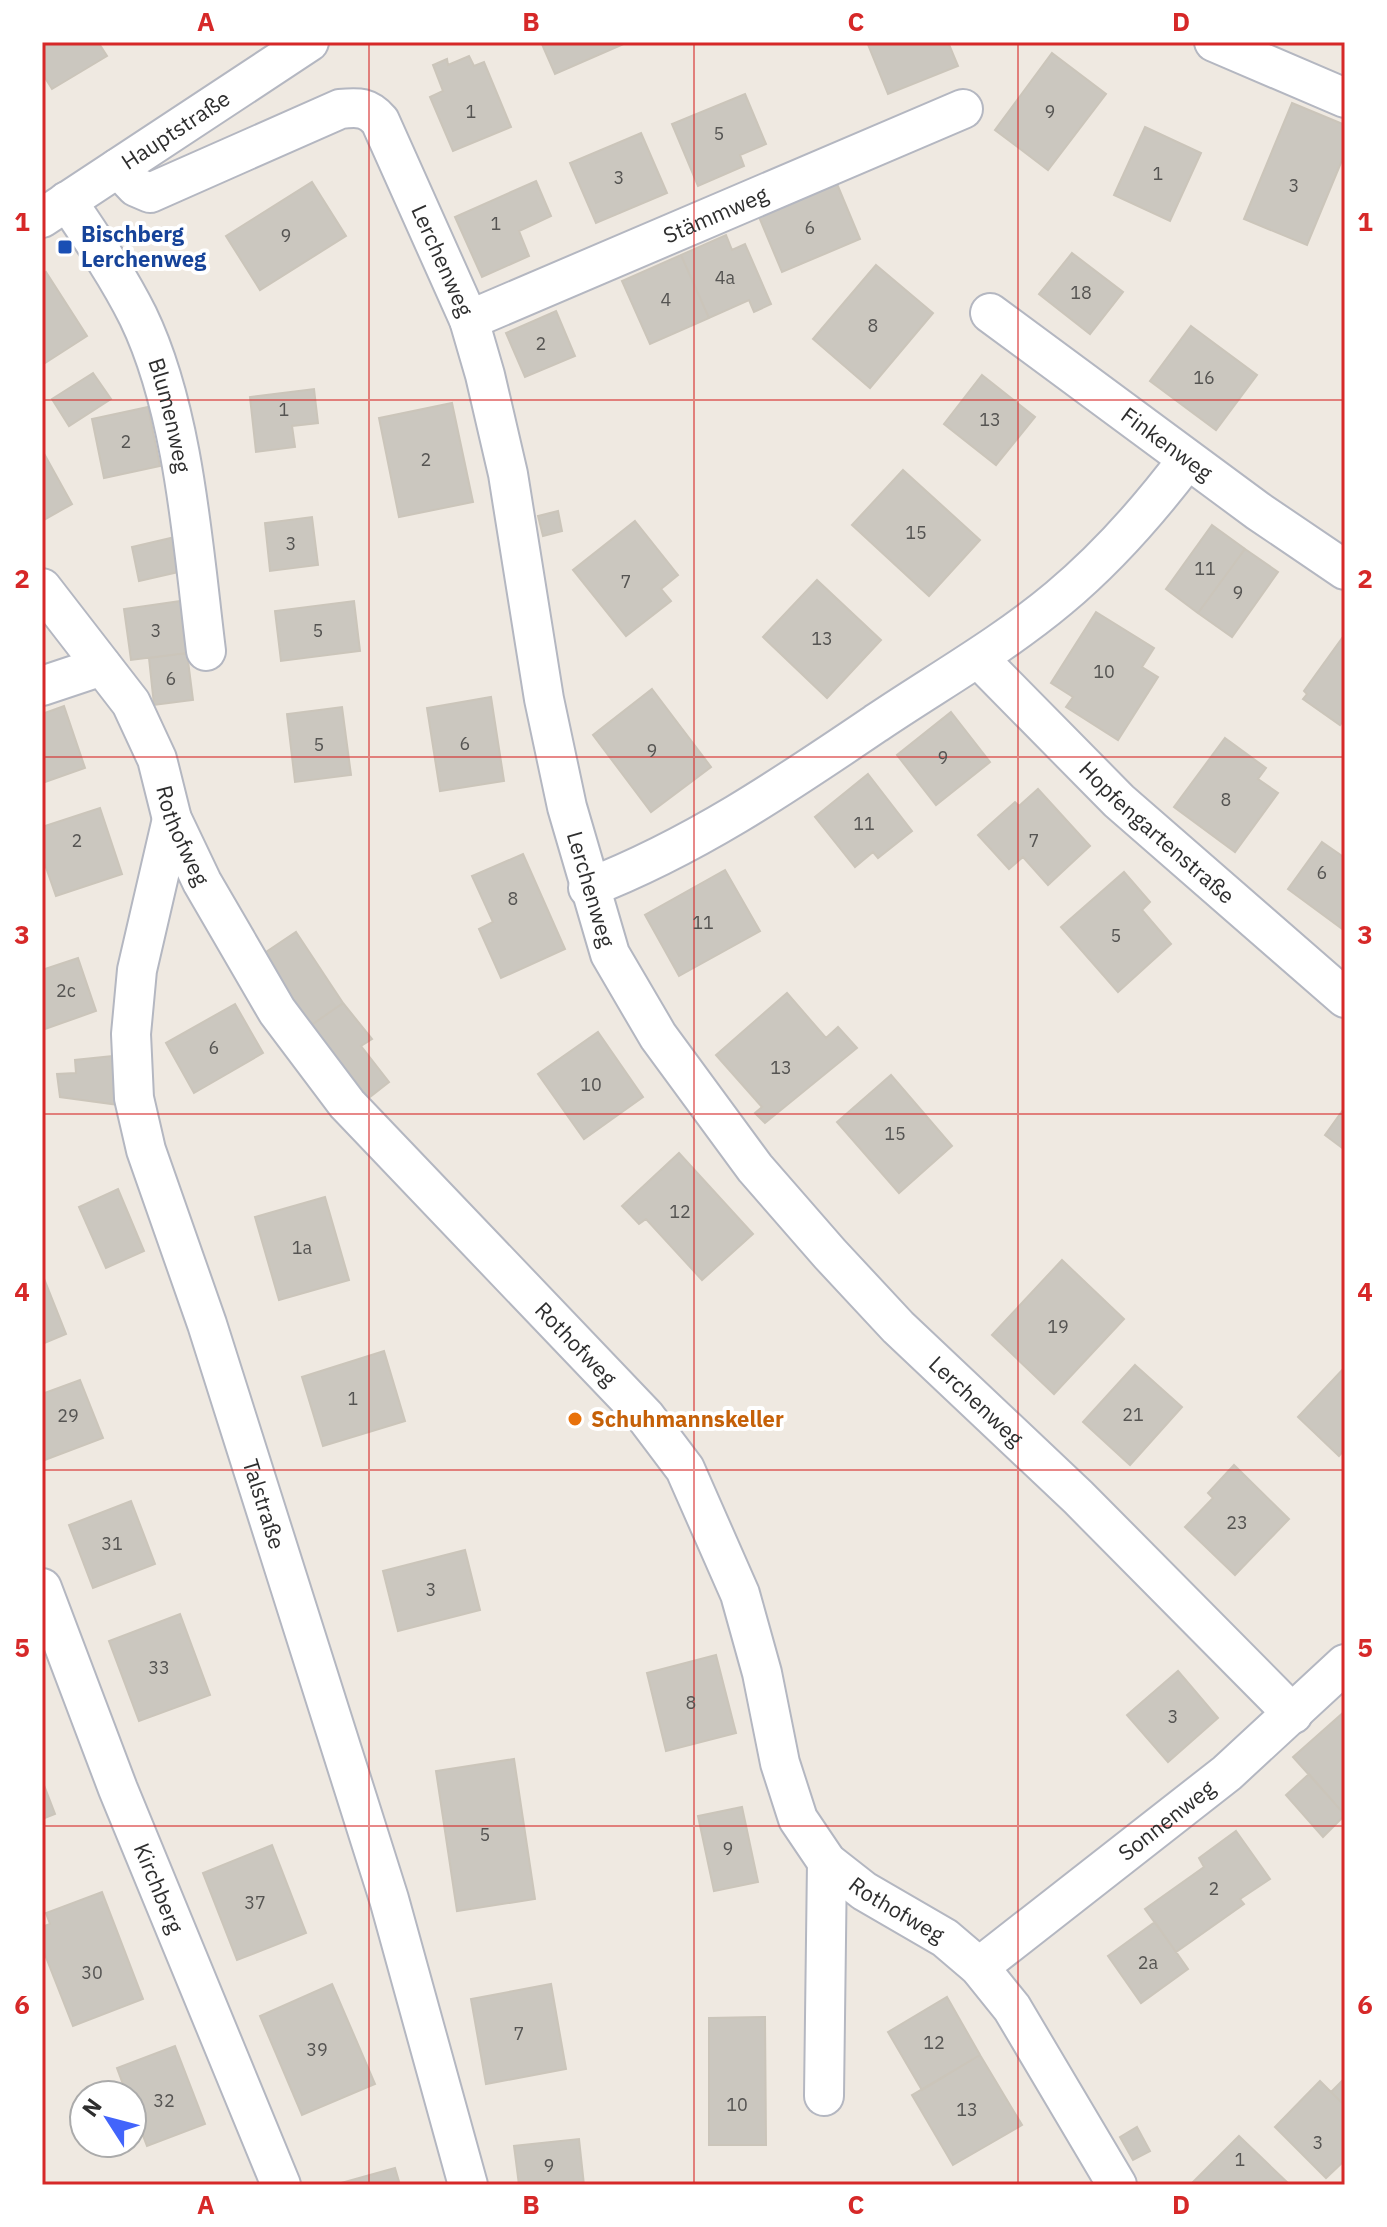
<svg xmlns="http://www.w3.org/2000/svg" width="1387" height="2227" font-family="'IBM Plex Sans',sans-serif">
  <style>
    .building { fill: #cbc7bf; stroke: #cbc5ba; stroke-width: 2 }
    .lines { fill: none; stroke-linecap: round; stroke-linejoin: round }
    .minor-casing { stroke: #b4b7c1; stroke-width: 42 }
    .minor { stroke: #fff; stroke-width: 38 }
    .grid { fill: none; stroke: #d62828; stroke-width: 2; stroke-opacity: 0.55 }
    .transit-dot { fill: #1a4fb4; stroke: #fff; stroke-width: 3 }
    .food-dot { fill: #e8710a; stroke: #fff; stroke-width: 3 }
    .labels { text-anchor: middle; stroke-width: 8; stroke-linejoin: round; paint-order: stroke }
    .number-label { font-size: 18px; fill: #555452 }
    .street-label { font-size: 22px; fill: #2e2e2e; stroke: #fff }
    .transit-label { font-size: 22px; font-weight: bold; fill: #164399; stroke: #fff; text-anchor: start }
    .food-label { font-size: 22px; font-weight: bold; fill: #c56008; stroke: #fff; text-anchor: start }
    .neatline { fill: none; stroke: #d62828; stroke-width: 3 }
    .grid-label { font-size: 26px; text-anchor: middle; font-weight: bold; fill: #d62828 }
  </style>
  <rect width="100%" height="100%" fill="#efe9e1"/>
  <path class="building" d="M52,42H98L107,56L52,89L42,73V48Z
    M541,42H628L555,74Z
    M867,42H948L958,66L888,94Z
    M1052,53L1106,94L1048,170L995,130Z
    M469,56L474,66L484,62L511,127L453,151L430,97L443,91L433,65L447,59L448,65Z
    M745,94L766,144L740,155L744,166L698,186L672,124Z
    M1292,103L1345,125V153L1307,245L1244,219Z
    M1145,127L1201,153L1170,221L1114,195Z
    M641,133L667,193L596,223L570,163Z
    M536,181L551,216L519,231L529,256L482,277L455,217Z
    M312,182L346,236L260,290L226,236Z
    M837,184L860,239L782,272L759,217Z
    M726,235L732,250L745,244L771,304L754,312L749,300L709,318L681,255Z
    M1072,253L1123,292L1090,334L1039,294Z
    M681,255L709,318L650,344L622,281Z
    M876,265L933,313L870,388L813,339Z
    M46,272L87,336L42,365V275Z
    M556,311L575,356L525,377L506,333Z
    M1191,326L1257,375L1216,430L1150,381Z
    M93,373L111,399L69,426L52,399Z
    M982,375L1035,417L996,465L944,424Z
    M314,389L318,423L292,426L295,447L256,452L250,397Z
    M452,403L473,502L399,517L379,418Z
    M148,407L160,466L104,478L92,419Z
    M42,450L72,504L42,521Z
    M903,470L980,540L929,596L852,525Z
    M558,511L562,531L543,536L538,516Z
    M312,517L318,565L270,571L265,523Z
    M635,521L678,575L661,589L671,601L626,636L573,570Z
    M1212,525L1245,549L1198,613L1166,589Z
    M175,537L183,571L139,581L132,547Z
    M1245,549L1278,572L1232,637L1198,613Z
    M817,580L881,640L827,698L763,637Z
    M181,601L187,653L131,660L124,609Z
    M354,601L360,651L281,661L275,611Z
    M1096,612L1154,648L1142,667L1158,677L1118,740L1066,707L1073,697L1051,683Z
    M1345,634V718L1340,725L1303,699L1307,694L1304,691Z
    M187,653L193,700L154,705L149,658Z
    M652,689L711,767L651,812L593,735Z
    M491,697L504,781L440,791L427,708Z
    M64,706L85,768L42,783V714Z
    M342,707L351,775L295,782L287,714Z
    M951,712L990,762L936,805L897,755Z
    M1225,738L1266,768L1258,779L1278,793L1235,852L1174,807Z
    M868,774L912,831L878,858L873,852L855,867L815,817Z
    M1038,789L1090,846L1048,885L1023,857L1009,869L978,835L1015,802L1019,806Z
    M100,808L122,874L56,896L42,856V827Z
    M1322,842L1345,858V931L1288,889Z
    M523,854L565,949L501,978L479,929L493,922L472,876Z
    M725,870L760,931L679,976L645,915Z
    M1124,872L1150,902L1142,910L1171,944L1118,992L1061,927Z
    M296,932L343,1003L310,1026L263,954Z
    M78,958L96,1011L42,1030V970Z
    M787,993L826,1038L838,1027L857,1048L765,1123L755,1113L762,1107L716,1055Z
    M343,1003L372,1039L361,1046L389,1082L366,1100L310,1026Z
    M235,1004L263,1053L194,1093L166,1043Z
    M598,1032L643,1097L584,1139L538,1074Z
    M112,1056L119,1105L60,1097L57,1074L76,1073L75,1060Z
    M891,1075L952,1146L899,1193L837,1122Z
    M1345,1107V1150L1325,1135Z
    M679,1153L753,1234L702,1280L646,1219L639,1224L622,1206Z
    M118,1189L144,1251L106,1268L79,1207Z
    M325,1197L349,1280L279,1300L255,1217Z
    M1062,1260L1124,1319L1054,1394L992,1335Z
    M43,1276L66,1334L42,1344V1277Z
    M384,1351L405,1421L323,1446L302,1377Z
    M1135,1365L1182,1407L1130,1465L1083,1422Z
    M1345,1367V1449L1339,1456L1298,1417Z
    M80,1380L103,1438L42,1461V1394Z
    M1234,1465L1289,1519L1235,1575L1185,1527L1213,1498L1208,1493Z
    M131,1501L155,1564L93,1588L69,1525Z
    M465,1550L480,1610L398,1631L383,1571Z
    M180,1614L210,1695L139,1721L109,1641Z
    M716,1655L736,1733L666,1751L647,1673Z
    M1178,1671L1218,1718L1168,1762L1127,1715Z
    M1345,1711V1815L1293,1757Z
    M514,1759L535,1899L457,1911L436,1771Z
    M1309,1774L1345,1815L1323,1837L1286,1795Z
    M42,1780L55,1814L42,1819Z
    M742,1807L758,1882L714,1891L698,1816Z
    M1236,1831L1270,1879L1240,1899L1244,1904L1176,1952L1145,1909L1204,1867L1199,1858Z
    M272,1845L306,1933L237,1960L203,1873Z
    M102,1892L143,1999L73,2026L42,1947V1927L50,1924L46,1913Z
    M1155,1922L1188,1969L1141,2003L1108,1956Z
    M332,1984L375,2084L302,2115L260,2016Z
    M551,1984L566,2069L486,2084L471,1999Z
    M947,1997L980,2055L922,2090L888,2032Z
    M765,2017L766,2145H709V2018Z
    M175,2046L205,2124L147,2146L132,2107V2095H127L117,2068Z
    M980,2055L1022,2125L953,2165L912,2095Z
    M1345,2078V2106L1331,2092Z
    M1320,2081L1345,2106V2160L1326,2178L1275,2127Z
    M1137,2127L1150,2151L1133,2160L1120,2137Z
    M1239,2136L1290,2185L1191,2184Z
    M579,2139L584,2185H519L514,2146Z
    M395,2168L400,2185H334Z"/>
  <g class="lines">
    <g class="minor-casing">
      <g id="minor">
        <path d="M1214,42L1345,98"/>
        <path id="s1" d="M118,168L136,187L150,193L340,109C359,107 368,107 380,121L469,320L485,375L508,474L544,699L567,807L610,954L658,1036L755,1168L830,1254L898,1327L1078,1497L1293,1714"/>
        <path id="s2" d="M67,201C92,238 118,276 138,316C184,411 193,546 206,651"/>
        <path id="s3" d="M42,218L309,42"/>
        <path id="s4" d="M990,313L1258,511L1345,570"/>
        <path id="s5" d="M469,320L963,109"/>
        <path id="s6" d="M42,588L131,703L157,759L172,819L202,882L277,1011L347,1104L645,1416L685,1469L740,1594L762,1673L780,1763L798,1819L827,1862L864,1891L945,1938L979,1967L1012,2008L1117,2185"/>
        <path id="s7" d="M978,658L1119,801L1345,998"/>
        <path d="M42,686L102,666"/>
        <path id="s8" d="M172,819L137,970L131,1034L134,1098L146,1150L207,1324L389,1899L468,2185"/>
        <path d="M588,888C694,847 785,785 878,722C939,681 1003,645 1059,598C1107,558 1150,509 1187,460"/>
        <path id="s9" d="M42,1588L118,1789L281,2185"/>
        <path id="s10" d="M979,1967L1227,1773L1345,1664"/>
        <path d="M824,2096L827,1862"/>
      </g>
    </g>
    <use href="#minor" class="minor"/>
  </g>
  <path class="grid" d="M369,42V2185M694,42V2185M1018,42V2185M42,400H1345M42,757H1345M42,1114H1345M42,1470H1345M42,1826H1345"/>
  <rect class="transit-dot" x="57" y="239" width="16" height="16" rx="4"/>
  <circle class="food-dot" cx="575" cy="1419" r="8"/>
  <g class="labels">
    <g class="number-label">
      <text x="471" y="118">1</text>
      <text x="1050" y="118">9</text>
      <text x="719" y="140">5</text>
      <text x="1158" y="180">1</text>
      <text x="619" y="184">3</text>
      <text x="1294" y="192">3</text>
      <text x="496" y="230">1</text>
      <text x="810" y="234">6</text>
      <text x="286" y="242">9</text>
      <text x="725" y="284">4a</text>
      <text x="1081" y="299">18</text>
      <text x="666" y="306">4</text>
      <text x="873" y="332">8</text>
      <text x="541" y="350">2</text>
      <text x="1204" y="384">16</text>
      <text x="284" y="416">1</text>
      <text x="990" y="426">13</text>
      <text x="126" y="448">2</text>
      <text x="426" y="466">2</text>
      <text x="916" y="539">15</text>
      <text x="291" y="550">3</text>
      <text x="1205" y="575">11</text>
      <text x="626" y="588">7</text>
      <text x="1238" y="599">9</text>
      <text x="156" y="637">3</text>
      <text x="318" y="637">5</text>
      <text x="822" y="645">13</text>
      <text x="1104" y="678">10</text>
      <text x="171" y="685">6</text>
      <text x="465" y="750">6</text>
      <text x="319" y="751">5</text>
      <text x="652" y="757">9</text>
      <text x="943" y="764">9</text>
      <text x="1226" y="806">8</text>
      <text x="864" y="830">11</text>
      <text x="77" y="847">2</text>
      <text x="1034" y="847">7</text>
      <text x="1322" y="879">6</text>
      <text x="513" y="905">8</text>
      <text x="703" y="929">11</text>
      <text x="1116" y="942">5</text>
      <text x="66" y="997">2c</text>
      <text x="214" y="1054">6</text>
      <text x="781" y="1074">13</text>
      <text x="591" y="1091">10</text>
      <text x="895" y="1140">15</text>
      <text x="680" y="1218">12</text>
      <text x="302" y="1254">1a</text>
      <text x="1058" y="1333">19</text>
      <text x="353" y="1405">1</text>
      <text x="1133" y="1421">21</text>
      <text x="68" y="1422">29</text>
      <text x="1237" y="1529">23</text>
      <text x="112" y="1550">31</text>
      <text x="431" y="1596">3</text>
      <text x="159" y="1674">33</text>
      <text x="691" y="1709">8</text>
      <text x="1173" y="1723">3</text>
      <text x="485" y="1841">5</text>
      <text x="728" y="1855">9</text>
      <text x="1214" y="1895">2</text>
      <text x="255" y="1909">37</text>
      <text x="1148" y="1969">2a</text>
      <text x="92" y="1979">30</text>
      <text x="519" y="2040">7</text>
      <text x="934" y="2049">12</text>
      <text x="317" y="2056">39</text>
      <text x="164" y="2107">32</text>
      <text x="737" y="2111">10</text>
      <text x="967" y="2116">13</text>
      <text x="1318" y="2149">3</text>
      <text x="1240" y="2166">1</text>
      <text x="549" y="2172">9</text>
    </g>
    <g class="street-label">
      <text dy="8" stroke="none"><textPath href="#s3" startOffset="160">Hauptstraße</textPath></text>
      <text dy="8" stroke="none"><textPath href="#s5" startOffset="268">Stämmweg</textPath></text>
      <text dy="8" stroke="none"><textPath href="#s1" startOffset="446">Lerchenweg</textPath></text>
      <text dy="8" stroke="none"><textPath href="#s2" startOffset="240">Blumenweg</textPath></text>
      <text dy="8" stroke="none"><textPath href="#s4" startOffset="220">Finkenweg</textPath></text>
      <text dy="8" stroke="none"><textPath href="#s7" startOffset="250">Hopfengartenstraße</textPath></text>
      <text dy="8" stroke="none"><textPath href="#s6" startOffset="288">Rothofweg</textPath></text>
      <text dy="8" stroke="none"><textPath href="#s1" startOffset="1094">Lerchenweg</textPath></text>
      <text dy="8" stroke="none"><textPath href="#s6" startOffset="936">Rothofweg</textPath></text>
      <text dy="8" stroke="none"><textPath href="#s1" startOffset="1742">Lerchenweg</textPath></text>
      <text dy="8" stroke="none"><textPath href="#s8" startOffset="710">Talstraße</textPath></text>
      <text dy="8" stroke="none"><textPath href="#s10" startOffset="238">Sonnenweg</textPath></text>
      <text dy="8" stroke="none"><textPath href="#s9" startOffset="322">Kirchberg</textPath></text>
      <text dy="8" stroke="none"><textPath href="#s6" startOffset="1608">Rothofweg</textPath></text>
    </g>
    <g class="transit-label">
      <text x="81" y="242">Bischberg<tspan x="81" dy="25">Lerchenweg</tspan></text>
    </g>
    <g class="food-label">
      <text x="591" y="1427">Schuhmannskeller</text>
    </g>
  </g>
  <rect width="1387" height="2227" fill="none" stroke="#ffffff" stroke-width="88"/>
  <g transform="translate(108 2119) rotate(306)"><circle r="38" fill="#ffffff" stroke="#ababab" stroke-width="2"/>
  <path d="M0-6L14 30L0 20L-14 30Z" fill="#4264fb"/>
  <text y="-12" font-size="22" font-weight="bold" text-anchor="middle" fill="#2e2e2e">N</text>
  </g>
  <rect x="44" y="44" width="1299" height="2139" class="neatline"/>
  <g class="grid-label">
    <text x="206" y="31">A</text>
    <text x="531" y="31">B</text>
    <text x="856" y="31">C</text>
    <text x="1181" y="31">D</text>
    <text x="22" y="231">1</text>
    <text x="1365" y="231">1</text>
    <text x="22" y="588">2</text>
    <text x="1365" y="588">2</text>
    <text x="22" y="944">3</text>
    <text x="1365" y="944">3</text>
    <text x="22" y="1301">4</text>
    <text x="1365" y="1301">4</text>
    <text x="22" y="1657">5</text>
    <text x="1365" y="1657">5</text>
    <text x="22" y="2014">6</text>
    <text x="1365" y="2014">6</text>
    <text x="206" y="2214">A</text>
    <text x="531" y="2214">B</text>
    <text x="856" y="2214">C</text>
    <text x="1181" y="2214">D</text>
  </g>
</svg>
